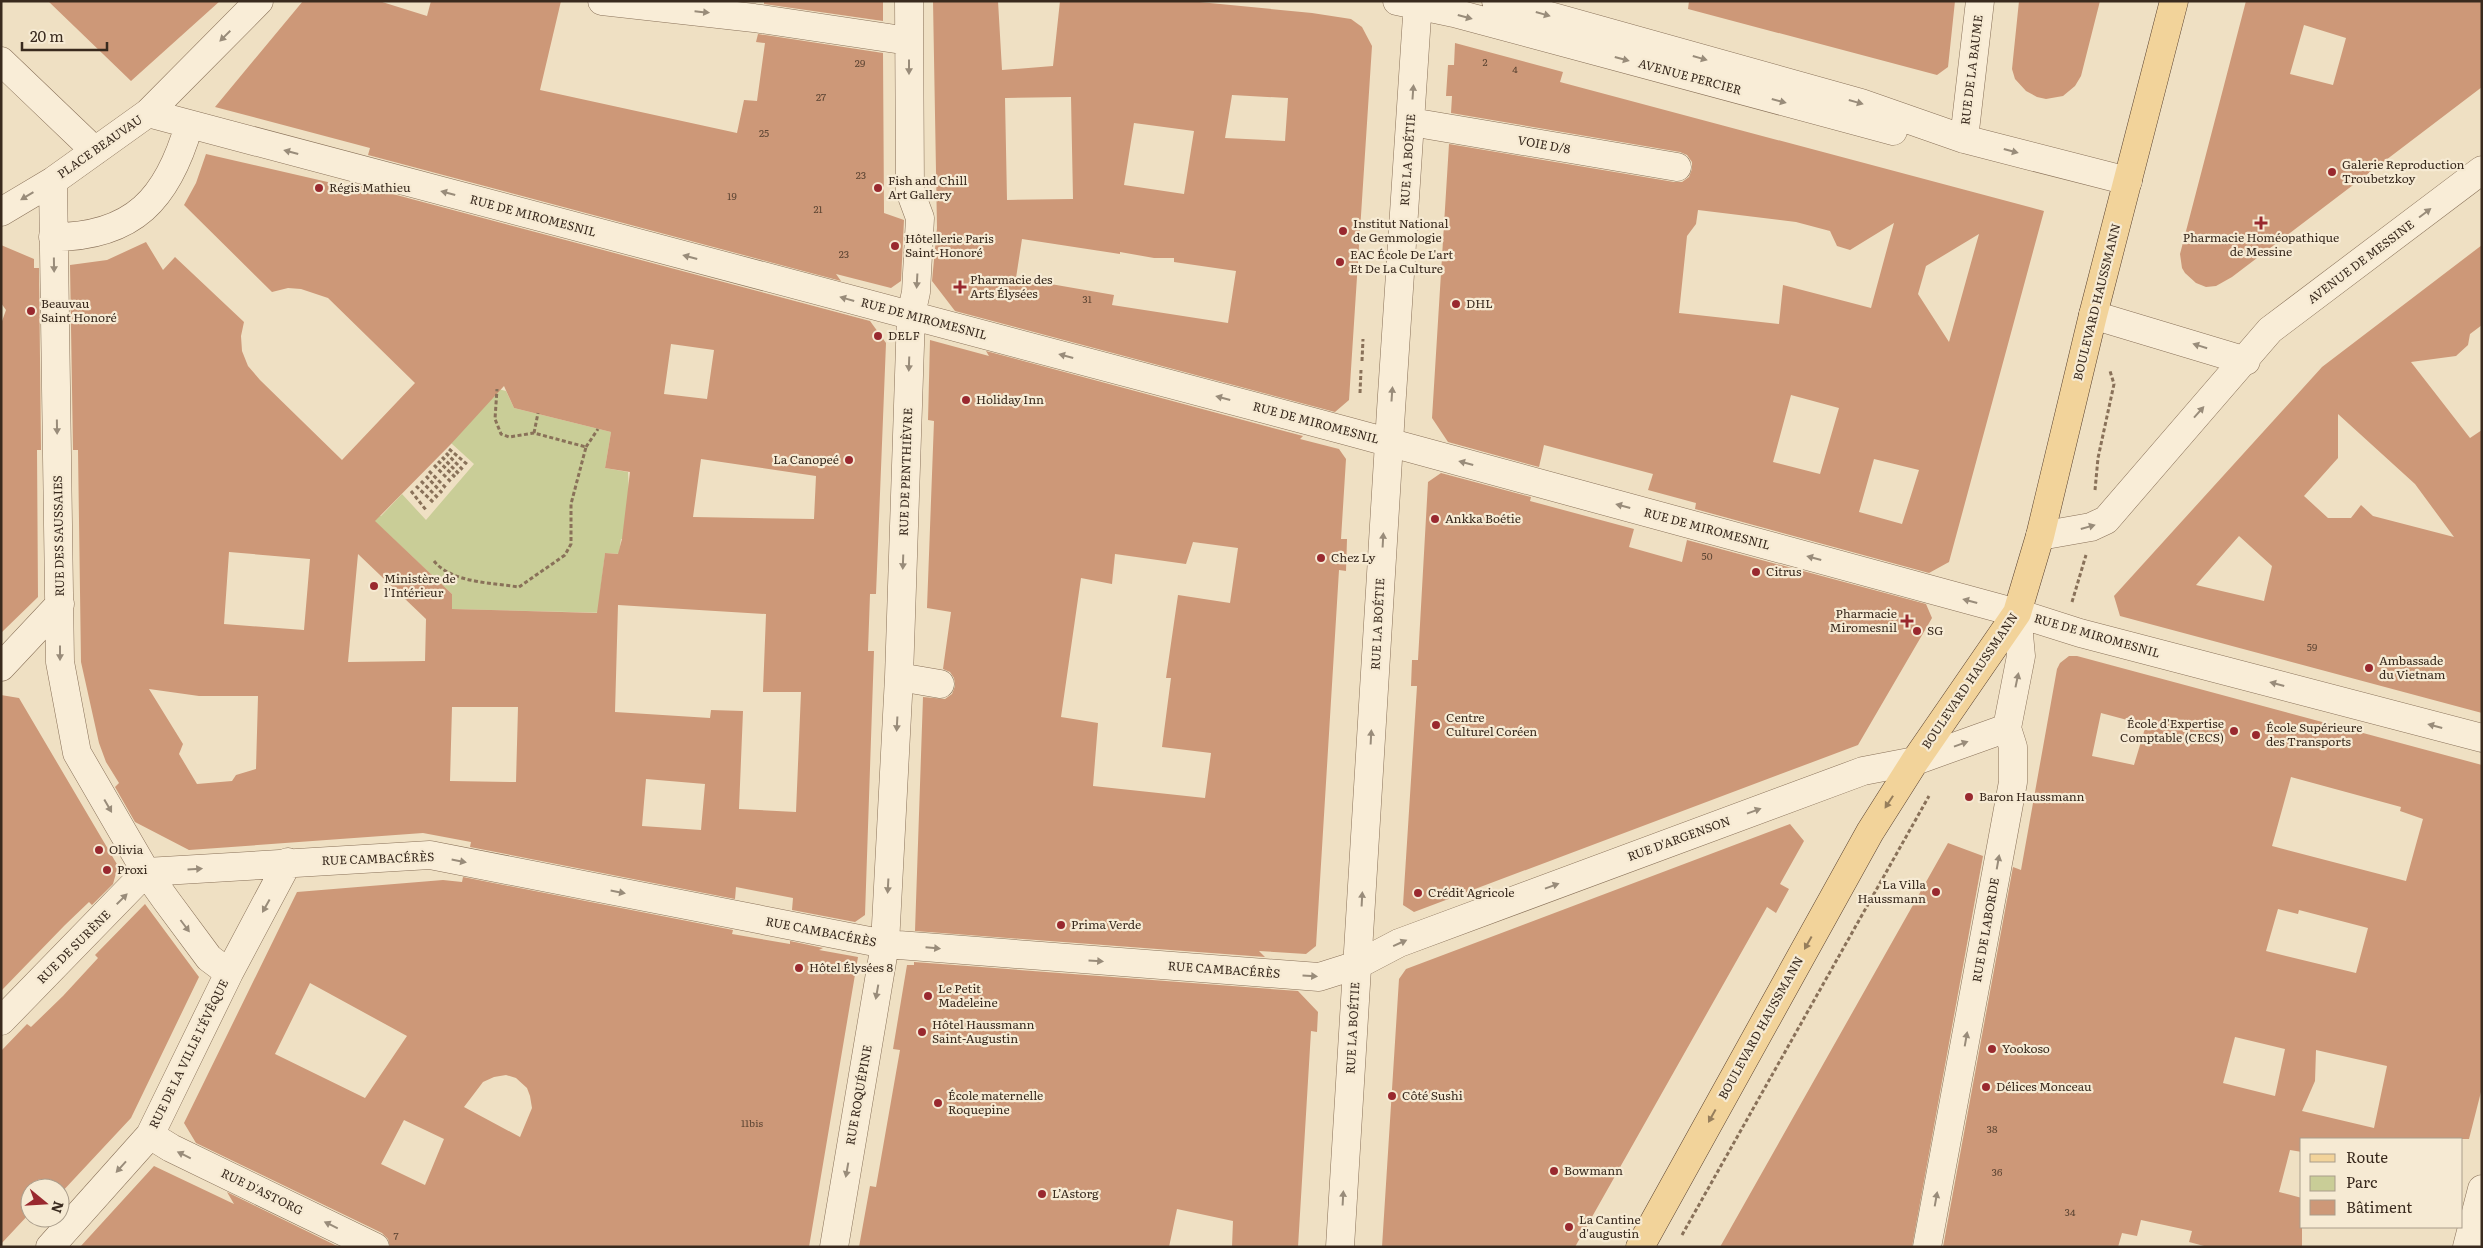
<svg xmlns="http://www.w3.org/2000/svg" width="2483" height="1248" font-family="Literata,serif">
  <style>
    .green { fill: #c9cd97 }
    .building { fill: #cd9878; fill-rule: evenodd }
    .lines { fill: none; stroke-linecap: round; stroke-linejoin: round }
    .minor-casing { stroke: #897159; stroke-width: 29 }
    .major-casing { stroke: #573f2e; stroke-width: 29 }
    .path { stroke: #897159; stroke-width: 3; stroke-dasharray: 4 2.5; stroke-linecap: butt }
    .minor { stroke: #f9edd7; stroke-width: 28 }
    .major { stroke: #f2d39a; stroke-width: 28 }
    .oneway { fill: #998c7a }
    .oneway2 { fill: #967e5c }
    .poi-dot { fill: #99292f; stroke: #f6ead3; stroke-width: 2 }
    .labels { text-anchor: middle; stroke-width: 4.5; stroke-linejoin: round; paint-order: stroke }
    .number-label { font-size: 10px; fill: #5e4634 }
    .street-label { font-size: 12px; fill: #392a1e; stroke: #f6ead3 }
    .poi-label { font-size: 12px; fill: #392a1e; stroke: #f6ead3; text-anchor: start }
  </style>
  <rect width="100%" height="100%" fill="#efe0c3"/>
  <path class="green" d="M490,387L506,391L514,408L611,432L605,468L628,472L631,540L621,539L619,554L605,553L600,594L610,613L452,609V594L383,529L379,533L372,513L381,516L402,494L426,520L474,464L451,443Z"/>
  <path class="building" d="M48,1H220L131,81Z
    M303,1H379L427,16L431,1H561L540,90L737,133L744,100L757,101L765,43L756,42L758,34L883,53L884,213L904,220L901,281L891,288L836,274L841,281L368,155L370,148L215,107Z
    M764,1H883V21L764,4Z
    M933,1H998L1002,70L1053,66L1060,1H1189L1312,13L1351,19L1362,27L1372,46L1349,400L1335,412L955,311L932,281L937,228ZM1232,95L1288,98L1285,141L1225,138ZM1071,97L1073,199L1007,200L1005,98ZM1134,123L1194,131L1184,194L1124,185ZM1022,239L1120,254V252L1154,258H1174V262L1236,271L1228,323L1112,305L1114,295L1016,278Z
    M1689,1H1955L1948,67L1937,75L1688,9Z
    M2019,1H2100L2081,76L2075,86L2063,96L2046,99L2037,97L2026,91L2015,79L2012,69Z
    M2246,1H2482V87L2232,277L2216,286L2206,287L2196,283L2185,273L2182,268L2180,254ZM2304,25L2346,38L2333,85L2290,74Z
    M1455,43L1563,72L1560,82L2044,211L1949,562L1929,573L1695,509L1696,503L1648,490L1653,474L1544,445L1539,467L1448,442L1432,418L1449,144L1674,182H1682L1689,177L1692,169V162L1687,155L1680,152L1451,113L1452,96H1446L1448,65H1454ZM1698,210L1796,222L1830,231L1837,246L1850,250L1894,223L1871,308L1783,285L1779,324L1679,313L1687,236L1696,224ZM1979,234L1949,342L1918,294L1926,266ZM1791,395L1839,408L1820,474L1773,462ZM1874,459L1919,470L1902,524L1859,512Z
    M206,154L358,189L359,185L870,321L886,343L876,594H870L868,651H874L865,915L855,922L792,910L793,898L736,887L735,899L470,847L471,842L423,833L189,850L135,822L115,787L119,783L106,762L99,743L81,662L78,450H73L70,265L107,260L146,242L163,270L175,257L244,322L241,336L242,351L248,366L260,380L342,460L415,383L328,298L301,289L288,288L272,292L184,205L196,183ZM671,344L714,350L707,399L664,394ZM504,386L514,408L611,432L605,468L630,472L622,539L618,554L605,553L597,613L452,609V594L375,521L451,444ZM701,459L816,476L814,519L693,517ZM229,552L310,559L304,630L224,624ZM358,554L426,619L425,661L348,662ZM618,605L766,614L763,692H801L796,812L739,809L743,711L711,710L710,718L615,712ZM149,689L199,696H258L256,769L236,775L232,781L197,784L179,754L183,744ZM452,707H518L516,782L450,781ZM646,779L705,784L701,830L642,826Z
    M1,245L34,259V268H39L41,450H37L38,597L1,633V324L6,310L1,303Z
    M2482,245V325L2470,334L2468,345L2456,356L2411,362L2470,438L2482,430V713L2120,616L2114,596L2322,367ZM2338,414L2415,484L2454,537L2373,516L2361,505L2351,518H2328L2304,496L2338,458ZM2239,536L2272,566L2264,601L2196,585Z
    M930,340L989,356L986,351L1303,436L1300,439L1339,449L1346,459L1341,539H1347L1346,571L1339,570L1316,946L1306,954L1259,951L1265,957L915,931L923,697L945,699L952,694L955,686L954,678L950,672L943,669L951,612L927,608L934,421L928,420ZM1193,542L1238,548L1230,603L1178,595L1166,678H1171L1162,747L1211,753L1205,798L1093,786L1098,723L1061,717L1081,578L1112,584L1115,554L1186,564Z
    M1441,473L1531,497L1530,501L1634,529L1629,547L1682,562L1687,540L1926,604L1932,618L1858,745L1414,912L1403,905L1417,686H1411L1412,660H1418L1428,482Z
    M2069,656H2077L2482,765V1088L2469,1139H2302V1152L2290,1150L2279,1192L2302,1198V1247H2208L2189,1242L2192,1231L2141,1220L2137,1236L2122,1233L2118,1247H1943L2013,867L2021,870L2057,669L2060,663ZM2101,713L2146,725L2134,765L2092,756ZM2291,777L2401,807L2400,811L2423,819L2406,881L2272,846ZM2278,909L2298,914L2299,910L2368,928L2356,973L2266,951ZM2235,1037L2285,1049L2275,1096L2223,1083ZM2316,1050L2387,1066L2374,1128L2302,1111L2315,1081Z
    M1,695L19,698L118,866L113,884L92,905L89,902L65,925L1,991Z
    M1790,824L1804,841L1780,884L1789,889L1776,913L1767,907L1575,1247H1382L1399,979L1406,969Z
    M1948,843L1983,856L1912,1247H1720Z
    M463,877L733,930L732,934L790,944V941L823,948L819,950L858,957L809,1247H390L388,1239L382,1233L196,1143L184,1123L297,892L443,880L462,882ZM310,983L407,1036L365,1098L275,1054ZM506,1075L516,1078L527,1088L530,1096L532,1108L520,1137L464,1107L483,1082L494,1077ZM404,1120L444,1139L425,1185L381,1164Z
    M145,904L199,977L131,1118L60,1194V1188H30V1213L1,1244V1051L27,1024L31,1027L63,996L98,958L95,955Z
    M914,962L1298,991L1318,1012L1317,1032L1311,1031L1298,1247H1232L1233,1221L1177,1209L1169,1247H859L870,1186L876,1187L900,1050L893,1049L907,965H914Z
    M154,1166L234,1204L227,1192L339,1247H80Z"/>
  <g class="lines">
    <g class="minor-casing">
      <path id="minor" d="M602,1L754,18L909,41
        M1397,1L1454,13L1893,131
        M1496,1L1861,103L1964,139L2128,181
        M1,61L95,151
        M148,113L1347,431L2017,613L2080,633L2482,738
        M1411,122L1677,167
        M1964,139L1980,1
        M53,181L60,662L77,753L146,872L166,900L209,958L229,973
        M1,212L53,181L148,113L259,1
        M53,237C134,237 168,198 189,125
        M2093,315L2246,361
        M2040,536L2091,527L2106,520L2270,330L2482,170
        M1,667L60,604
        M899,677L940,684
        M146,872L430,855L885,944L1319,977L1357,965L1399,943L1863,771L1915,761L2007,728
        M1,1021L146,872
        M150,1135L171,1148L375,1247
        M50,1247L150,1135L229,973L288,862
        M834,1247L885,944L899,677L911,315L916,292L920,218L910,191L909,1
        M1340,1247L1391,410L1418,1
        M1927,1247L2013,782V747L2007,728L2021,656L2017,613
        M2467,1247L2482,1189"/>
    </g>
    <g class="major-casing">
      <path id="major" d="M1640,1247L1870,832L1915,761L2017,613L2040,536L2093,315L2174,1"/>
    </g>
    <path class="path" d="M1362,361L1363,339
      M1360,393L1361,370
      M534,433L538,413
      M586,447L598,429
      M449,449L468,465
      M446,453L464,471
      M442,457L460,475
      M438,461L456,478
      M434,465L452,483
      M429,471L447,489
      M426,476L443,494
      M421,481L439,499
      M416,486L434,503
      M2095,490L2098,458L2114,384L2110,371
      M411,491L426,510
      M434,561C451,583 494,583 519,587L565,555L571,544V504L586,447L534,433L509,437L501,434L495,419L497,389
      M2072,602L2086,555
      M1682,1235L1929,796"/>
    <use href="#minor" class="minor"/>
    <use href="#major" class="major"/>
  </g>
  <defs><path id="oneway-solid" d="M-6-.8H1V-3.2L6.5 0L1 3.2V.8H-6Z" transform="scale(1.25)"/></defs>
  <g class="oneway">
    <use href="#oneway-solid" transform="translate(702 12) rotate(6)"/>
    <use href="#oneway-solid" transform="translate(1543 14) rotate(16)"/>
    <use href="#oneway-solid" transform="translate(1465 17) rotate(15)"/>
    <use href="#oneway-solid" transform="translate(225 36) rotate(135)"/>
    <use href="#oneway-solid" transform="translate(1700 58) rotate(16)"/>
    <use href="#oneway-solid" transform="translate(1622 59) rotate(15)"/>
    <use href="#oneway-solid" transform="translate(909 67) rotate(90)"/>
    <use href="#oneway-solid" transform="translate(1413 92) rotate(-86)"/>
    <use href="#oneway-solid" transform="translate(1779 101) rotate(15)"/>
    <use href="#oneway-solid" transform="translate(1856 102) rotate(16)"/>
    <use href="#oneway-solid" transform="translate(2011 151) rotate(15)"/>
    <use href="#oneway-solid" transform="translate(291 152) rotate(-165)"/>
    <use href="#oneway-solid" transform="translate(448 193) rotate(-165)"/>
    <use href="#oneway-solid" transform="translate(27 196) rotate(149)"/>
    <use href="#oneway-solid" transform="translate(2425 213) rotate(-37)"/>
    <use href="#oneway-solid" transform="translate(690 257) rotate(-165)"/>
    <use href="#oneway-solid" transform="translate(54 265) rotate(89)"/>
    <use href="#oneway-solid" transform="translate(917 281) rotate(93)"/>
    <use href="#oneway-solid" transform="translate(847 299) rotate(-164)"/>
    <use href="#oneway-solid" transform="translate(2200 346) rotate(-163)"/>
    <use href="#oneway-solid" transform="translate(1066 356) rotate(-165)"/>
    <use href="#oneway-solid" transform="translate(909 364) rotate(92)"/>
    <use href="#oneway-solid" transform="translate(1392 394) rotate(-86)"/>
    <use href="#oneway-solid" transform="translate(1223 398) rotate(-165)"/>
    <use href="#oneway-solid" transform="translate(2199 412) rotate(-48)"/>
    <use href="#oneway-solid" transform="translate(57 427) rotate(89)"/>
    <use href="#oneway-solid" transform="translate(1466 463) rotate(-165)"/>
    <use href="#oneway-solid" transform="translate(1623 506) rotate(-165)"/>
    <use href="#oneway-solid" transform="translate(2088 527) rotate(-16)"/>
    <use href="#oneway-solid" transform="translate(1383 540) rotate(-87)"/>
    <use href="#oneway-solid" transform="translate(1814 558) rotate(-165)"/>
    <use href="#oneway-solid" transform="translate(903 562) rotate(92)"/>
    <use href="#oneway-solid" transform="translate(1970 601) rotate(-165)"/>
    <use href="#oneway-solid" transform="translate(60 653) rotate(90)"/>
    <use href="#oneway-solid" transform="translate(2017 680) rotate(-78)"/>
    <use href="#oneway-solid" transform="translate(2277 684) rotate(-165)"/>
    <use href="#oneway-solid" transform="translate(897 724) rotate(93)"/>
    <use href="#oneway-solid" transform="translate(2435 726) rotate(-165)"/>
    <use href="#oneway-solid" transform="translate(1371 737) rotate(-87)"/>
    <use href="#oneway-solid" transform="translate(1961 744) rotate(-20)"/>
    <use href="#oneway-solid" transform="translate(108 806) rotate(60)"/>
    <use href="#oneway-solid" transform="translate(1754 811) rotate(-20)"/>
    <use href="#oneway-solid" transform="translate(459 861) rotate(11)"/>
    <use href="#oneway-solid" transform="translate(1998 862) rotate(-80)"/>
    <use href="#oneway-solid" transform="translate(195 869) rotate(-4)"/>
    <use href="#oneway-solid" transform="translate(888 886) rotate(93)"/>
    <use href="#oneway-solid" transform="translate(1552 886) rotate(-20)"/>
    <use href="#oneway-solid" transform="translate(618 892) rotate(11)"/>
    <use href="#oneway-solid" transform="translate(122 899) rotate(-45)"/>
    <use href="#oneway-solid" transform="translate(1362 899) rotate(-87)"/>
    <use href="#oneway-solid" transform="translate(266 906) rotate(119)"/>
    <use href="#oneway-solid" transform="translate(185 926) rotate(53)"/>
    <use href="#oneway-solid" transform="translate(1400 943) rotate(-24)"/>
    <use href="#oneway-solid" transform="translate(933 948) rotate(5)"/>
    <use href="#oneway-solid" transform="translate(1096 961) rotate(4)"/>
    <use href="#oneway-solid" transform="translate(1310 976) rotate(4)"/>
    <use href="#oneway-solid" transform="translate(877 992) rotate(100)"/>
    <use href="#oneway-solid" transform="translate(1966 1039) rotate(-80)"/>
    <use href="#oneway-solid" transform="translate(184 1155) rotate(-154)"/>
    <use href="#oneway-solid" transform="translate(121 1167) rotate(132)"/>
    <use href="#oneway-solid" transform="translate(847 1170) rotate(100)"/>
    <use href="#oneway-solid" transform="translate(1343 1198) rotate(-87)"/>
    <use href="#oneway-solid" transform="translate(1936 1199) rotate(-80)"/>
    <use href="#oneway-solid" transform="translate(331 1225) rotate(-154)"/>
  </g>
  <g class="oneway2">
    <use href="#oneway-solid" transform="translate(1889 802) rotate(123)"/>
    <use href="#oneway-solid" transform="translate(1808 943) rotate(119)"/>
    <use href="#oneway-solid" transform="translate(1712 1116) rotate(119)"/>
  </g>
  <g class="poi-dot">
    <circle cx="2332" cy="172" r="5"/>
    <circle cx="319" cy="188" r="5"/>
    <circle cx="878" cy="188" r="5"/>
    <path d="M2258.5 215.5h5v5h5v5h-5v5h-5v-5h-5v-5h5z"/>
    <circle cx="1343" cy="231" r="5"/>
    <circle cx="895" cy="246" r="5"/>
    <circle cx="1340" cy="262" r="5"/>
    <path d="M957.5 279.5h5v5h5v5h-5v5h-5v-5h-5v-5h5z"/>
    <circle cx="1456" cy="304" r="5"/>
    <circle cx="31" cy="311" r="5"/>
    <circle cx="878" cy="336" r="5"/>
    <circle cx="966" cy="400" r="5"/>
    <circle cx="849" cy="460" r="5"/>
    <circle cx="1435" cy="519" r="5"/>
    <circle cx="1321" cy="558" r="5"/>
    <circle cx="1756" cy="572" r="5"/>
    <circle cx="374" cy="586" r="5"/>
    <path d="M1904.5 613.5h5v5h5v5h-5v5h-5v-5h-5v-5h5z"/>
    <circle cx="1917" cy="631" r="5"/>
    <circle cx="2369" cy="668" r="5"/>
    <circle cx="1436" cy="725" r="5"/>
    <circle cx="2234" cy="731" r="5"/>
    <circle cx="2256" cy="735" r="5"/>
    <circle cx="1969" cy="797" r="5"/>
    <circle cx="99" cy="850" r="5"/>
    <circle cx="107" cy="870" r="5"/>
    <circle cx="1936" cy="892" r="5"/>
    <circle cx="1418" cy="893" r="5"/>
    <circle cx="1061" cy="925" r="5"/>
    <circle cx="799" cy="968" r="5"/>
    <circle cx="928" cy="996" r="5"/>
    <circle cx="922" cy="1032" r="5"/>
    <circle cx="1992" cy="1049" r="5"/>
    <circle cx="1986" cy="1087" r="5"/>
    <circle cx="1392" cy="1096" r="5"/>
    <circle cx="938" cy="1103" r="5"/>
    <circle cx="1554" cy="1171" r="5"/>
    <circle cx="1042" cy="1194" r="5"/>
    <circle cx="1569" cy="1227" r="5"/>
  </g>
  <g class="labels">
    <g class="number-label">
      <text x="1485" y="66">2</text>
      <text x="860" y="67">29</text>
      <text x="1515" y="73">4</text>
      <text x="821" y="101">27</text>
      <text x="764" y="137">25</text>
      <text x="861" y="179">23</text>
      <text x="732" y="200">19</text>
      <text x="818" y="213">21</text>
      <text x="844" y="258">23</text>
      <text x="1087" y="303">31</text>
      <text x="1707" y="560">50</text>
      <text x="2312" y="651">59</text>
      <text x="752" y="1127">11bis</text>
      <text x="1992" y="1133">38</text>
      <text x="1997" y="1176">36</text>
      <text x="2070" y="1216">34</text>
      <text x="396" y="1240">7</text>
    </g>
    <g class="street-label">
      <text transform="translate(1972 70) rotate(-83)" y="4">RUE DE LA BAUME</text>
      <text transform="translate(1690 77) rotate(15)" y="4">AVENUE PERCIER</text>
      <text transform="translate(1544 145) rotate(10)" y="4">VOIE D/8</text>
      <text transform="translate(100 147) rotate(-35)" y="4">PLACE BEAUVAU</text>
      <text transform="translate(1408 160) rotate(-86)" y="4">RUE LA BOÉTIE</text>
      <text transform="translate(533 216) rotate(15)" y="4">RUE DE MIROMESNIL</text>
      <text transform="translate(2361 262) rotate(-37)" y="4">AVENUE DE MESSINE</text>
      <text transform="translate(2097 302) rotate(-76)" y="4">BOULEVARD HAUSSMANN</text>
      <text transform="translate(924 319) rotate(15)" y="4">RUE DE MIROMESNIL</text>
      <text transform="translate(1316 423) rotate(15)" y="4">RUE DE MIROMESNIL</text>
      <text transform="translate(906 472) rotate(-88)" y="4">RUE DE PENTHIÈVRE</text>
      <text transform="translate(1707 529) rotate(15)" y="4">RUE DE MIROMESNIL</text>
      <text transform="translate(59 536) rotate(-91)" y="4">RUE DES SAUSSAIES</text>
      <text transform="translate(1378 624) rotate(-87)" y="4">RUE LA BOÉTIE</text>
      <text transform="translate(2097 636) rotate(16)" y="4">RUE DE MIROMESNIL</text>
      <text transform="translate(1970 681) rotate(-56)" y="4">BOULEVARD HAUSSMANN</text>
      <text transform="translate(1679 839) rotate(-20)" y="4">RUE D'ARGENSON</text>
      <text transform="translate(378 859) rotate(-2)" y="4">RUE CAMBACÉRÈS</text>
      <text transform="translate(1986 930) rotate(-80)" y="4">RUE DE LABORDE</text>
      <text transform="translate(821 932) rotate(11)" y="4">RUE CAMBACÉRÈS</text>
      <text transform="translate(74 947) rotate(-45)" y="4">RUE DE SURÈNE</text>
      <text transform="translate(1224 970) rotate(4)" y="4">RUE CAMBACÉRÈS</text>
      <text transform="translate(1353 1028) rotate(-87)" y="4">RUE LA BOÉTIE</text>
      <text transform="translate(1761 1028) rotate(-61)" y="4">BOULEVARD HAUSSMANN</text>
      <text transform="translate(189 1054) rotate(-64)" y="4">RUE DE LA VILLE L'ÉVÊQUE</text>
      <text transform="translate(859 1095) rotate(-80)" y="4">RUE ROQUÉPINE</text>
      <text transform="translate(262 1192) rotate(26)" y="4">RUE D'ASTORG</text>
    </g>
    <g class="poi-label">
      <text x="2342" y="169">Galerie Reproduction<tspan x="2342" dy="14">Troubetzkoy</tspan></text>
      <text x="888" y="185">Fish and Chill<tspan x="888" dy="14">Art Gallery</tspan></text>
      <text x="329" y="192">Régis Mathieu</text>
      <text x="1353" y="228">Institut National<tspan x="1353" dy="14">de Gemmologie</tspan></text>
      <text x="2261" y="242" text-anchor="middle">Pharmacie Homéopathique<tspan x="2261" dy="14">de Messine</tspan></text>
      <text x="905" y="243">Hôtellerie Paris<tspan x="905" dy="14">Saint-Honoré</tspan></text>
      <text x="1350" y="259">EAC École De L'art<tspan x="1350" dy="14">Et De La Culture</tspan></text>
      <text x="970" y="284">Pharmacie des<tspan x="970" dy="14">Arts Élysées</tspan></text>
      <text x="41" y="308">Beauvau<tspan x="41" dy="14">Saint Honoré</tspan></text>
      <text x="1466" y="308">DHL</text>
      <text x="888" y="340">DELF</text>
      <text x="976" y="404">Holiday Inn</text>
      <text x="839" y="464" text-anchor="end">La Canopeé</text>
      <text x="1445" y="523">Ankka Boétie</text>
      <text x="1331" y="562">Chez Ly</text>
      <text x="1766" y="576">Citrus</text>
      <text x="384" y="583">Ministère de<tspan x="384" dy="14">l'Intérieur</tspan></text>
      <text x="1897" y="618" text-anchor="end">Pharmacie<tspan x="1897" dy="14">Miromesnil</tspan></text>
      <text x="1927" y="635">SG</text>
      <text x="2379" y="665">Ambassade<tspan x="2379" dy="14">du Vietnam</tspan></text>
      <text x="1446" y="722">Centre<tspan x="1446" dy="14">Culturel Coréen</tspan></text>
      <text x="2224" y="728" text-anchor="end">École d'Expertise<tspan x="2224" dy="14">Comptable (CECS)</tspan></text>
      <text x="2266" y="732">École Supérieure<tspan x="2266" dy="14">des Transports</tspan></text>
      <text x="1979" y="801">Baron Haussmann</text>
      <text x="109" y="854">Olivia</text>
      <text x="117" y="874">Proxi</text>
      <text x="1926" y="889" text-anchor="end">La Villa<tspan x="1926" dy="14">Haussmann</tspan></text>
      <text x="1428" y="897">Crédit Agricole</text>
      <text x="1071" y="929">Prima Verde</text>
      <text x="809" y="972">Hôtel Élysées 8</text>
      <text x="938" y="993">Le Petit<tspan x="938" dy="14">Madeleine</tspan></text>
      <text x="932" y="1029">Hôtel Haussmann<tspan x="932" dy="14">Saint-Augustin</tspan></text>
      <text x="2002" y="1053">Yookoso</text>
      <text x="1996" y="1091">Délices Monceau</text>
      <text x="948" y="1100">École maternelle<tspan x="948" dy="14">Roquepine</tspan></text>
      <text x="1402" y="1100">Côté Sushi</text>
      <text x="1564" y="1175">Bowmann</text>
      <text x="1052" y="1198">L’Astorg</text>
      <text x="1579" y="1224">La Cantine<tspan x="1579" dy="14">d'augustin</tspan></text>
    </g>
  </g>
  <rect width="2483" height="1248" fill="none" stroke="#392a1e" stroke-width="5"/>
  <rect x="2300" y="1138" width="162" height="90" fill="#f6ead3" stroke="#aa9d8b"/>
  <rect x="2310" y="1154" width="25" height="8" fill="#f2d39a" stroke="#aa9d8b"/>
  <text x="2346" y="1163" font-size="15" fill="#392a1e">Route</text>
  <rect x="2310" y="1176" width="25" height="15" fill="#c9cd97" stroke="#aa9d8b"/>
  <text x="2346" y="1188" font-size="15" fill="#392a1e">Parc</text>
  <rect x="2310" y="1200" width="25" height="15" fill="#cd9878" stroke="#aa9d8b"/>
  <text x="2346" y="1213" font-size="15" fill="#392a1e">Bâtiment</text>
  <g transform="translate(45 1203) rotate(108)"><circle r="24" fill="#f6ead3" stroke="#aa9d8b"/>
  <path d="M0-4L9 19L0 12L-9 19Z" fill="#99292f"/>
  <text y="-8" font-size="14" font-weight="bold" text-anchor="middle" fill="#392a1e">N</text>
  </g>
  <path d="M22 42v8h85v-8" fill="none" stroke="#392a1e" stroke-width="2.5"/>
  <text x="30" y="42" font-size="15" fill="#392a1e" stroke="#f6ead3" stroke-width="4" paint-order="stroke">20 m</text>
</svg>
